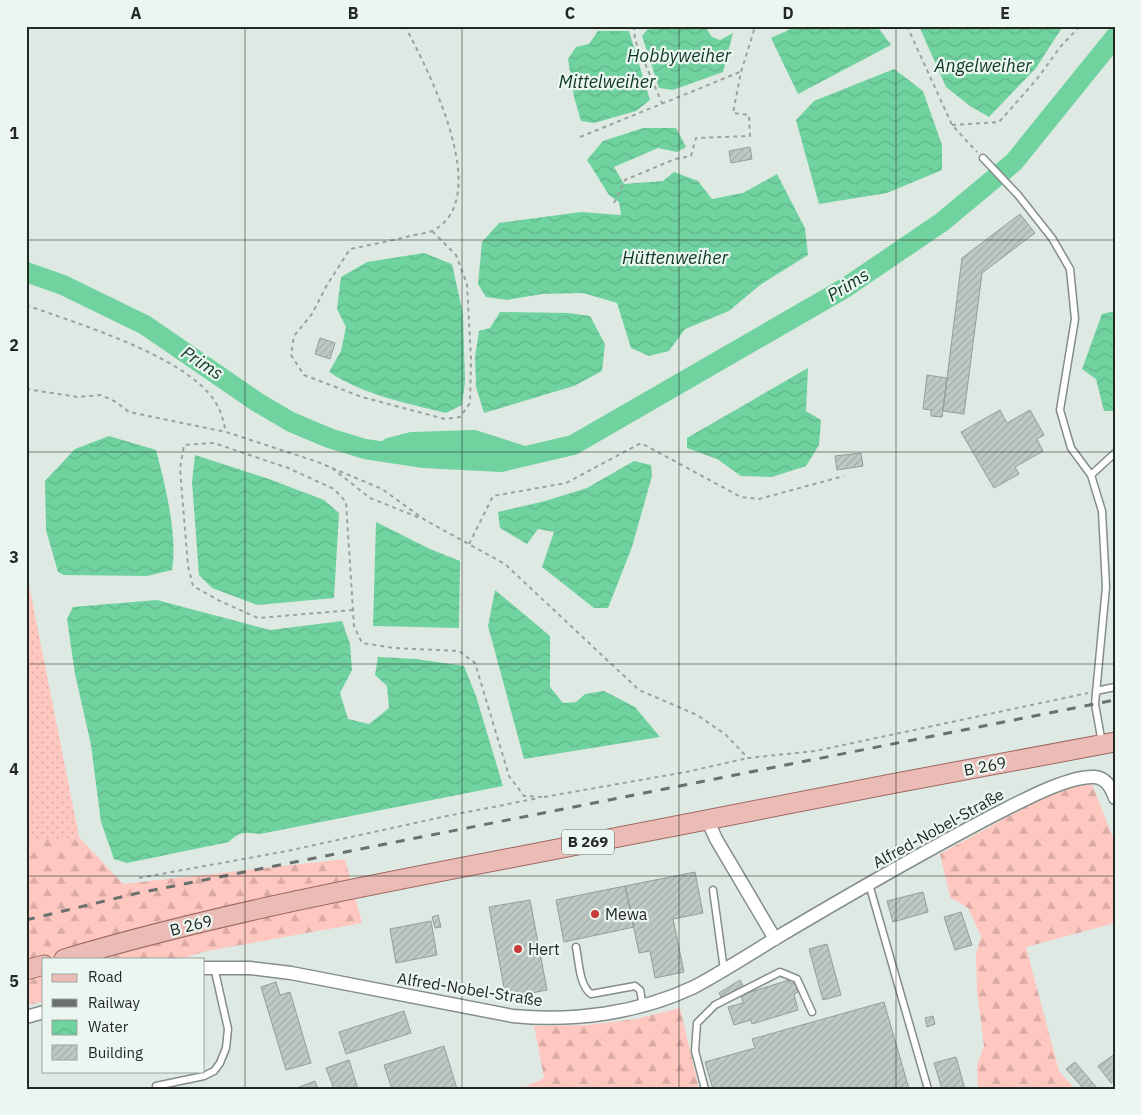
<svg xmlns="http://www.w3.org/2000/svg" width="1141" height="1115" font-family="'IBM Plex Sans',sans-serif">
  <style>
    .grass { fill: url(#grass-dots) }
    .forest { fill: url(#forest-firs) }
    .water { fill: url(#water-waves) }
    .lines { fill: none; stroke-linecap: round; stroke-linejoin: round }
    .river { stroke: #70d39f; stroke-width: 20 }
    .building { fill: url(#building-hatch); stroke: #949d98 }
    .lane-casing { stroke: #848d87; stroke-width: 9 }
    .street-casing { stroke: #848d87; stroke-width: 15 }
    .primary-casing { stroke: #9d6a63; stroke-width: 21 }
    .path { stroke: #9aa29d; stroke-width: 2; stroke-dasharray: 4 4; stroke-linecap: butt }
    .lane { stroke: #fff; stroke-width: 6 }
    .street { stroke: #fff; stroke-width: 12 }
    .primary { stroke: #ebbbb6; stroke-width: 19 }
    .rail { stroke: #6a716d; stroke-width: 3; stroke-dasharray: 9 9; stroke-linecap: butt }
    .grid { fill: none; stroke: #242825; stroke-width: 1; stroke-opacity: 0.55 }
    .poi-dot { fill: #c93a38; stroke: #ecf6f0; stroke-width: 2 }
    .labels { text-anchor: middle; stroke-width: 4.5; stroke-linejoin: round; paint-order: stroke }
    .shield { fill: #ecf6f0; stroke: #606662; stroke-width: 1 }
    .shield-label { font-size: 15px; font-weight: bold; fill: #242825 }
    .street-label { font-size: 16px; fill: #242825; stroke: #ecf6f0 }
    .poi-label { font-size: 16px; fill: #242825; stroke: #ecf6f0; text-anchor: start }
    .water-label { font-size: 18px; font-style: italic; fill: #0c3823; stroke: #ecf6f0 }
    .neatline { fill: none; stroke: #242825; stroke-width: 2 }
    .grid-label { font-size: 16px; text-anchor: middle; font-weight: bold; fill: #242825 }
  </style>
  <defs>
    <pattern id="grass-dots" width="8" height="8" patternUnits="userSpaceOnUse" patternTransform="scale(1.25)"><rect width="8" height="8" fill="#fec7c0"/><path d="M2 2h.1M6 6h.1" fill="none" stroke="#daaba5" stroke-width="1.8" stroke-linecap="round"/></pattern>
    <pattern id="forest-firs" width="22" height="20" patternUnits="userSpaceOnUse" patternTransform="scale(1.25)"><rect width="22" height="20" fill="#fec7c0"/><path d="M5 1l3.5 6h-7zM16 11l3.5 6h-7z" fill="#daaba5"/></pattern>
    <pattern id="water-waves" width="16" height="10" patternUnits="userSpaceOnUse" patternTransform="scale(1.25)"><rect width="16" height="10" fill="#70d39f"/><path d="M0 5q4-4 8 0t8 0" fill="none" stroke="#61b589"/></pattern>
    <pattern id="building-hatch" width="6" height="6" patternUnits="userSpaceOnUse" patternTransform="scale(1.25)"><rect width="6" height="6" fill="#bfc9c3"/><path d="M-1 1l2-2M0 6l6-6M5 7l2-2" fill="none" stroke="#a4ada7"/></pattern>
  </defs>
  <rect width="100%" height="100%" fill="#dfe9e3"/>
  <path class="grass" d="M26,570L79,837L26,842Z"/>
  <path class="forest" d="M1092,784L1115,843V923L1026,947L1059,1071L1075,1089H978L977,1065L984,1046L977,991L976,954L981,936L968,908L950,897L940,854L1057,790Z
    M79,837L123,884L345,859L362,923L207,951L180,959H44V1001L26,1006V842Z
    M680,1008L699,1089H521L544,1078L534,1026L588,1025L636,1019Z"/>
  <path class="water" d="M660,26H706V28L712,37L720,40L733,33L723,72L673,90L659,88L642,36L647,30Z
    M797,26H877L891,45L798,94L771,38Z
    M919,26H1063L1036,68L989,117L970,106L946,87Z
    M598,31H629L650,100L636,111L594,123L581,121L574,97L568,59L576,47L589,44Z
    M894,69L923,91L942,145V170L887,193L819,204L796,120L814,101Z
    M643,128H676L686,147L677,152L658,148L614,167L624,184L663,181L674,172L698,181L712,199L743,193L777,174L805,228L808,255L760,285L729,311L685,329L669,351L649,356L631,348L617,303L583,293L542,294L507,300L486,297L478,284L482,242L499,223L581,212L621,215L619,202L609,195L587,160L603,141Z
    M424,253L452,264L463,314L465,382L462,405L446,413C406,403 364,395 329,372L341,351L346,327L337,309L341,277L367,262Z
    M1115,311V411H1104L1096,379L1082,369L1102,314Z
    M500,312L568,313L590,316L605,344L602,371L574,386L484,413L476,387L475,357L479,331L490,328Z
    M808,368L806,411L821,420L819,445L806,466L772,477L741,476L717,459L687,448V438Z
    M109,436L156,450C165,484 178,536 172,570L147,576L64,575L58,572L46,530L45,481L75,449Z
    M195,455L269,479L324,500L339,513L334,598L257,605L212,588L199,575L192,482Z
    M634,461L651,465L652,476L632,547L608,608H594L542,567L554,532L538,529L527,544L500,528L498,512L545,501L587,488Z
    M376,522L430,549L460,561L459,628L373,626Z
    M495,590L550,636V687L563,703L576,702L585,694L604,691L635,707L660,737L524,759L488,626Z
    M157,600L270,630L342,621L350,644L352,670L340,693L348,719L369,724L389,708L387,686L375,675L378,657L416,659L464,666L476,696L503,786L260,834C247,832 239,831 229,842L127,863L114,859L101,822L91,745L75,674L67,619L73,607Z"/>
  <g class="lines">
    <path class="river" d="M26,272L63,285L145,325L257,402L291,422L329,438L365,449L424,458L501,462L573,445L845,288L942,222L1014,162L1115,37
      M389,448L412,442L474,440L524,456"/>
  </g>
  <path class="building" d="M750,147L752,159L731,163L729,151Z
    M1020,214L1035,233L982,273L964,414L943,411L962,258Z
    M320,338L335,343L330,359L315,354Z
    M927,375L947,378L942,417L931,416V410L923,409Z
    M1000,410L1007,423L1030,410L1044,435L1037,439L1043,451L1015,467L1019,474L994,488L961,432Z
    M861,453L863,466L837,470L835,456Z
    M695,872L703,913L673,919L684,972L655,978L650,951L639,953L625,886Z
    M625,886L634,927L564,942L556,900Z
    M923,892L928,912L893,922L887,901Z
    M530,900L547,990L506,998L489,907Z
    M961,912L972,945L955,950L944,917Z
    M438,915L441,927L435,928L432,917Z
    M431,921L437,955L396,963L390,929Z
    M827,944L841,995L823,1000L809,949Z
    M740,980L744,988L723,1001L719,993Z
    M789,980L791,984L795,982L798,992L794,994L798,1010L752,1024L751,1020L734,1025L728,1007L743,1003L741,995Z
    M276,982L280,995L290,992L311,1063L286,1070L261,987Z
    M884,1002L909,1089H713L705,1062L755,1048L752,1039Z
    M404,1011L411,1033L346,1054L339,1032Z
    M933,1016L935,1024L927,1027L925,1018Z
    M444,1046L457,1089H392L384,1065Z
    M1115,1054V1080L1111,1083L1098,1066Z
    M956,1057L965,1089H942L934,1063Z
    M349,1060L358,1089H334L326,1068Z
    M1075,1062L1098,1089H1084L1066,1069Z
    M315,1081L318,1089H294Z"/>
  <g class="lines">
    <g class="lane-casing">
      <path id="lane" d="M983,158L1018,195L1052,238L1070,269L1075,319L1060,410L1071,448L1091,475L1102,511L1106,587L1095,704L1102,743
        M1091,475L1115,453
        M1096,691L1115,687
        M869,884L928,1089
        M713,890L724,970
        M576,947C579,961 579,985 591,994L635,986L640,990L643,1006
        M156,1086L204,1076L214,1071L220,1063L226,1048L228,1029L214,967
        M705,1089L695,1051L697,1023L715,1005L780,972L797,979L812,1012"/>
    </g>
    <g class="street-casing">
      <path id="street" d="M707,819L716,839L775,939
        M204,968H250L291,973L513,1016C574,1022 639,1013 694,987C722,972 749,955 776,938C847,896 919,854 994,815C1018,803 1068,775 1095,777C1106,778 1112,789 1115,798
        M26,1017L44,1012"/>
    </g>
    <g class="primary-casing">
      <path id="primary" d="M64,959C212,915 365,886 516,857C716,817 915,779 1115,742
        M26,970L44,965"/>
    </g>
    <path class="path" d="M405,26C427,68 496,200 432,231C426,234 417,234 410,236C390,241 370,245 350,249L327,285L312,314L294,336L291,355L304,375L362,397L445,419L460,417L470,403L471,359L467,284L456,255L432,231
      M634,26L635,40L662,103
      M907,26L952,125L977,152
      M952,125L999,122L1037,79L1061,46L1080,26
      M580,137L740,72
      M614,203L625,180L675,159L691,156L696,138L750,136L749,115L733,113L741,72L755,27L758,26
      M26,305C78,324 183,355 214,400C221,410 223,420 226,432
      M26,389L78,397L101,395L116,402L129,412L226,432L318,462L332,468L370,498L420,518
      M332,468L382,489L425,520L505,564L639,690L697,715L725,734L748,758L815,751L1088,693
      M469,544L493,496L566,483L641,443L741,497L759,499L844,476
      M353,610L258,618L220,601L193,586L188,566L180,469L184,445L214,443L288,468L334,489L346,502L354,626L362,643L394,648L459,651L475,663L509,776L524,796L543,797
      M544,797L686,772L748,758
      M139,878L287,851L447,816L539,798"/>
    <use href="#lane" class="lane"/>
    <use href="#street" class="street"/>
    <use href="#primary" class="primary"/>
    <path class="rail" d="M26,920L138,893L1115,700"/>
  </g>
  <path class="grid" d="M245,26V1089M462,26V1089M679,26V1089M896,26V1089M26,240H1115M26,452H1115M26,664H1115M26,876H1115"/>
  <g class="poi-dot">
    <circle cx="595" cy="914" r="5"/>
    <circle cx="518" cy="949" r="5"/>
  </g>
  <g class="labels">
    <rect class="shield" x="562" y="829.5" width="52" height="25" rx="4"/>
    <g class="shield-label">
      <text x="588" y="847">B 269</text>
    </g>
    <g class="street-label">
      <text transform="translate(985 766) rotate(-11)" y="6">B 269</text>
      <text transform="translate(938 828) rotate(-29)" y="6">Alfred-Nobel-Straße</text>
      <text transform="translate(191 925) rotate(-14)" y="6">B 269</text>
      <text transform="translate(470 989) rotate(9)" y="6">Alfred-Nobel-Straße</text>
    </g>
    <g class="poi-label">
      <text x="605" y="920">Mewa</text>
      <text x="528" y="955">Hert</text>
    </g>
    <g class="water-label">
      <text x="679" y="62">Hobbyweiher</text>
      <text x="983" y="72">Angelweiher</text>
      <text x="607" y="88">Mittelweiher</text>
      <text x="675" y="264">Hüttenweiher</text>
      <text transform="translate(848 285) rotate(-32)" y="6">Prims</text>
      <text transform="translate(202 363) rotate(33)" y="6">Prims</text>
    </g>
  </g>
  <rect width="1141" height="1115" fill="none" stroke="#ecf6f0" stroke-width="55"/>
  <rect x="42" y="958" width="162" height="115" fill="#ecf6f0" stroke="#9ca49f"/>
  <rect x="52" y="974" width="25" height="8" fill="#ebbbb6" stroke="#9ca49f"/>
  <text x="88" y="982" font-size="15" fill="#242825">Road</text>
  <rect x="52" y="999" width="25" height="8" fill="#6a716d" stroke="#9ca49f"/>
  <text x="88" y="1008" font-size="15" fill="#242825">Railway</text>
  <rect x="52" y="1020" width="25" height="15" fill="url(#water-waves)" stroke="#9ca49f"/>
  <text x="88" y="1032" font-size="15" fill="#242825">Water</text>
  <rect x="52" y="1045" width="25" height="15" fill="url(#building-hatch)" stroke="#9ca49f"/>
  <text x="88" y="1058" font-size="15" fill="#242825">Building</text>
  <rect x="28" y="28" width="1086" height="1060" class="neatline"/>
  <g class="grid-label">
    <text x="136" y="19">A</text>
    <text x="353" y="19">B</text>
    <text x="570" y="19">C</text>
    <text x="788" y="19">D</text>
    <text x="1005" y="19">E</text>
    <text x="14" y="139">1</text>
    <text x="14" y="351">2</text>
    <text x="14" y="563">3</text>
    <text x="14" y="775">4</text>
    <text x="14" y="987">5</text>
  </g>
</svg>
